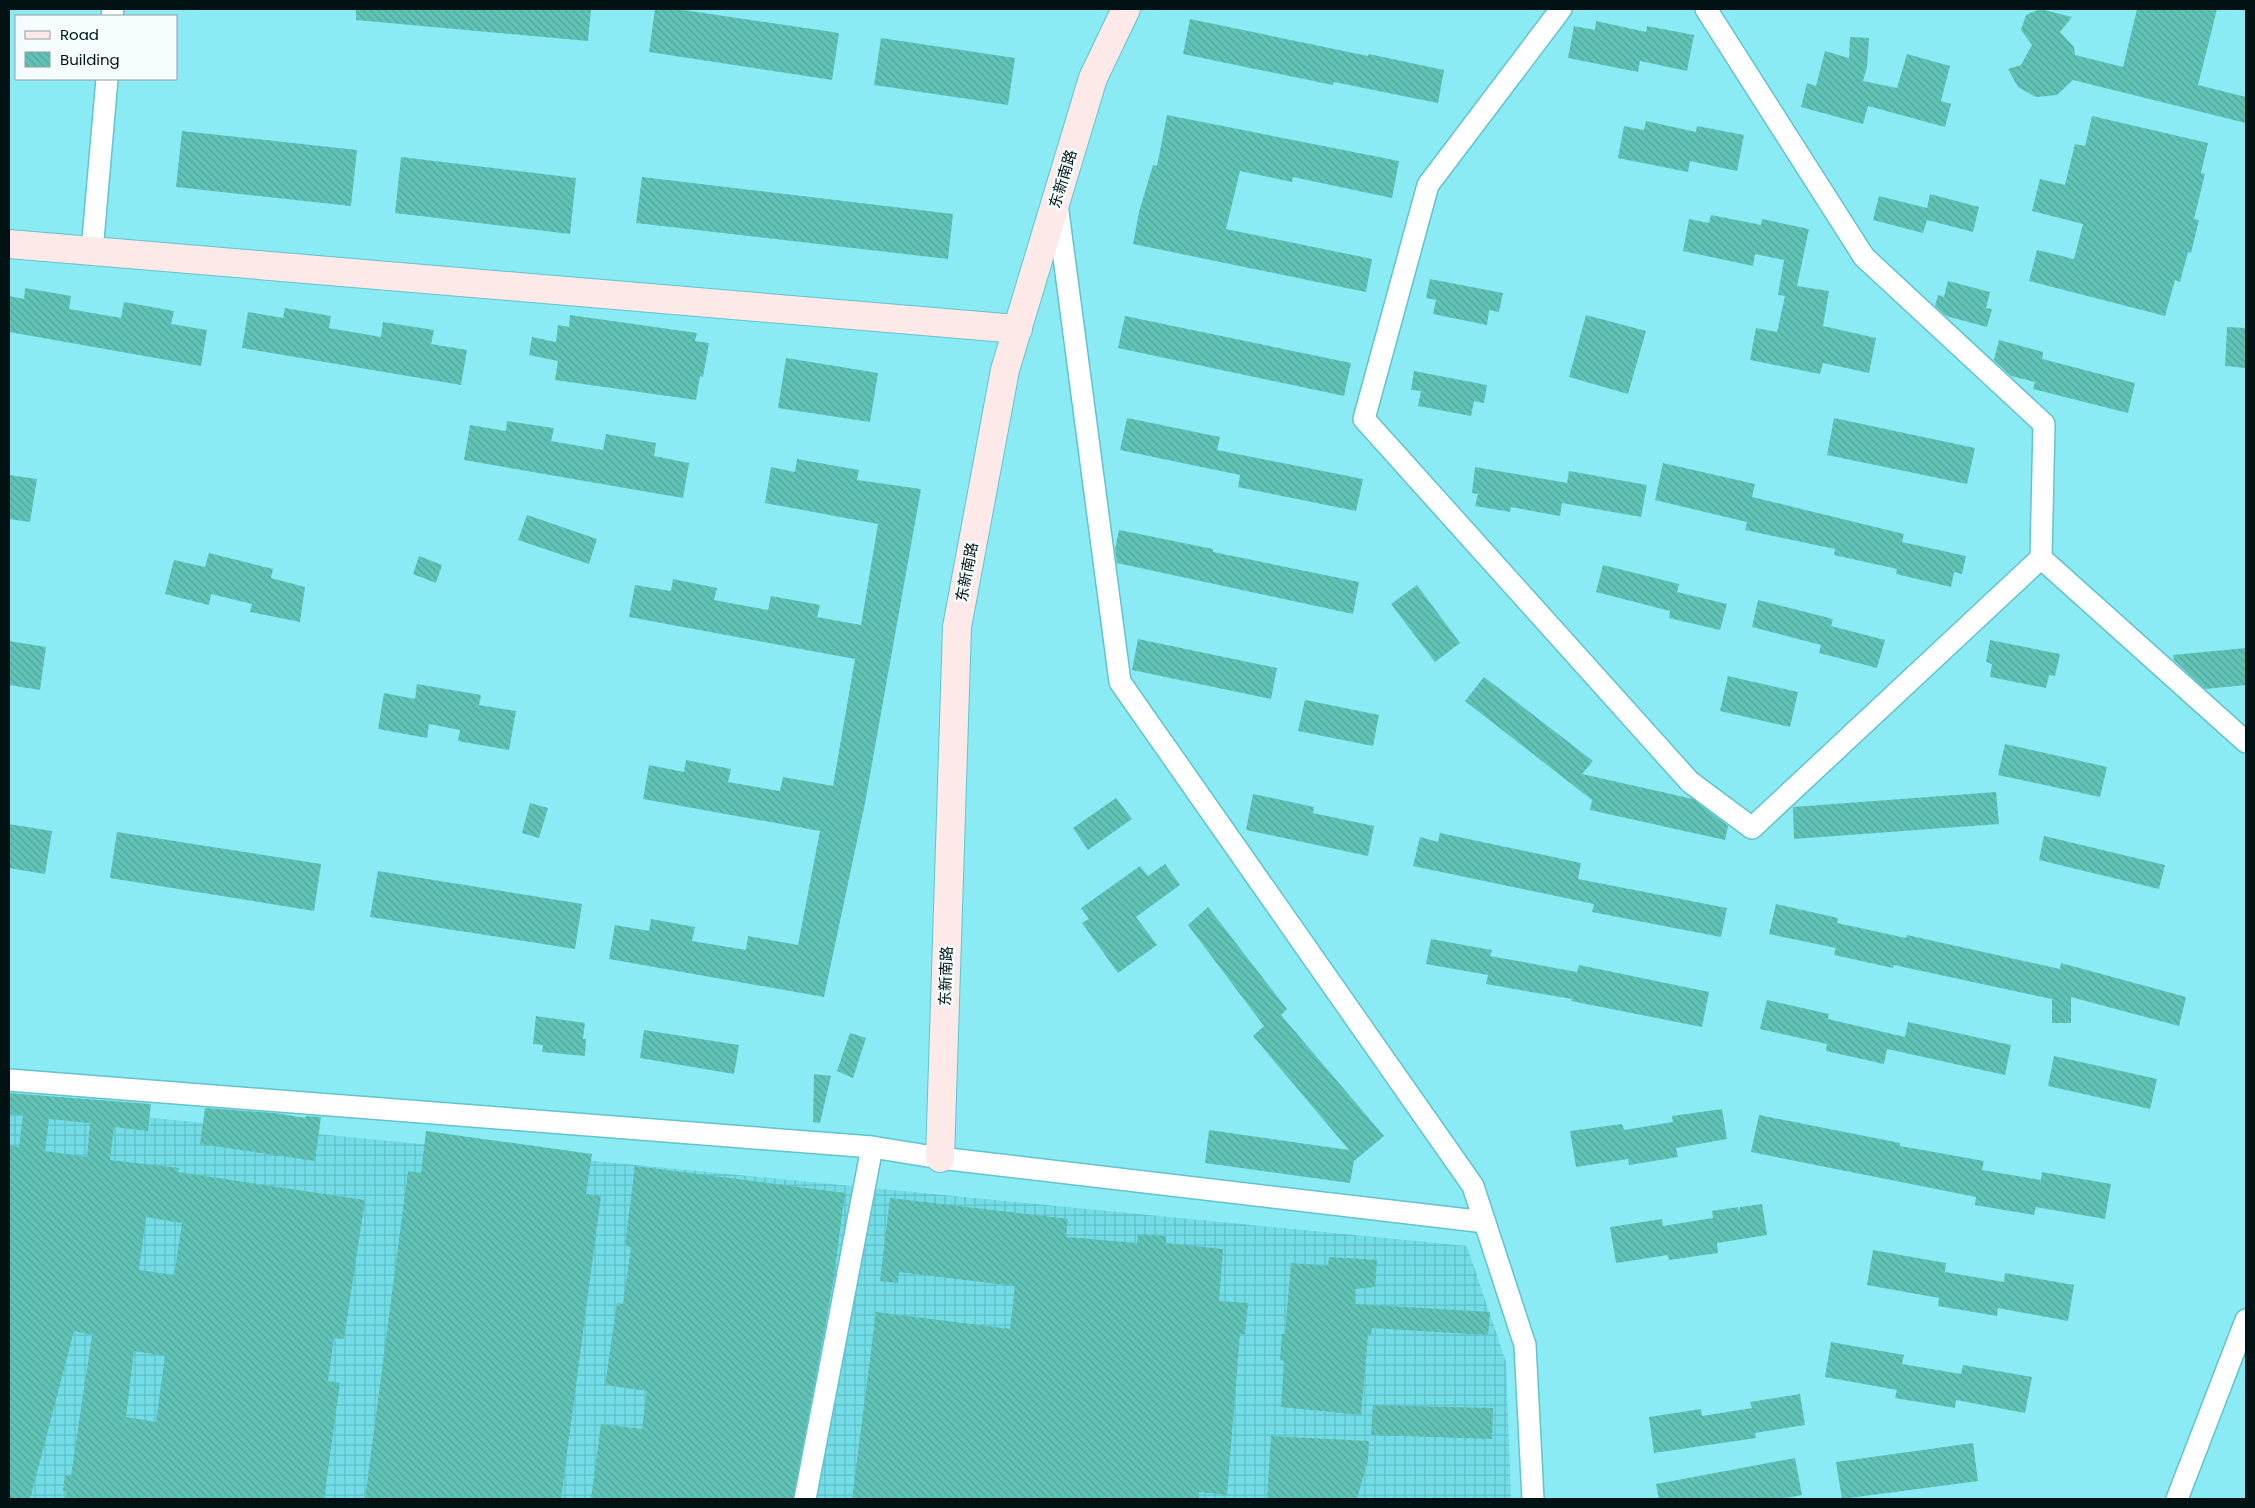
<svg xmlns="http://www.w3.org/2000/svg" width="2255" height="1508" font-family="Poppins,'Noto Sans SC',sans-serif">
  <style>
    .industrial { fill: url(#industrial-grid) }
    .building { fill: url(#building-back-hatch); fill-rule: evenodd }
    .lines { fill: none; stroke-linecap: round; stroke-linejoin: round }
    .street-casing { stroke: #62c3cd; stroke-width: 24 }
    .secondary-casing { stroke: #62c3cd; stroke-width: 30 }
    .street { stroke: #fff; stroke-width: 21 }
    .secondary { stroke: #fde9e7; stroke-width: 28 }
    .labels { text-anchor: middle; stroke-width: 5; stroke-linejoin: round; paint-order: stroke }
    .street-label { font-size: 15px; fill: #001214; stroke: #f4fcfd }
  </style>
  <defs>
    <pattern id="industrial-grid" width="8" height="8" patternUnits="userSpaceOnUse" patternTransform="scale(1.25)"><rect width="8" height="8" fill="#72dde7"/><path d="M0 4h8M4 0v8" fill="none" stroke="#61bdc5"/></pattern>
    <pattern id="building-back-hatch" width="6" height="6" patternUnits="userSpaceOnUse" patternTransform="scale(1.25)"><rect width="6" height="6" fill="#60c3b6"/><path d="M-1 5l2 2M0 0l6 6M5-1l2 2" fill="none" stroke="#52a69c"/></pattern>
  </defs>
  <rect width="100%" height="100%" fill="#8bebf5"/>
  <path class="industrial" d="M9,1104L1467,1246L1506,1362L1511,1499H9Z"/>
  <path class="building" d="M356,9H591L588,41L356,20Z
    M655,9H677L839,33L832,80L649,52Z
    M2040,9L2072,17L2060,32L2074,47L2075,55L2123,67L2137,9H2217L2198,85L2246,97V123L2073,80L2057,95L2036,97L2018,87L2008,69L2021,65L2032,45L2021,30L2026,15Z
    M1190,19L1368,56L1369,54L1444,70L1438,103L1334,82L1333,85L1183,54Z
    M1596,21L1646,32L1647,26L1694,35L1687,71L1640,61L1638,72L1568,58L1574,26L1595,30Z
    M1850,37L1869,38L1867,67L1863,81L1897,88L1907,54L1950,66L1941,101L1951,104L1945,127L1868,106L1863,124L1801,107L1807,83L1816,86L1825,51L1849,58Z
    M881,38L1015,58L1008,105L874,85Z
    M1167,115L1399,161L1392,198L1293,177L1292,182L1240,171L1226,229L1372,259L1366,292L1133,244L1139,212L1153,165L1157,166Z
    M2092,116L2208,143L2201,173L2205,174L2194,219L2199,220L2191,253L2188,252L2180,282L2175,280L2165,316L2029,281L2037,250L2074,259L2083,224L2032,211L2040,179L2065,185L2075,144L2085,146Z
    M1646,121L1696,132L1697,126L1744,135L1737,171L1690,161L1688,172L1618,158L1624,126L1644,130Z
    M182,131L357,150L351,206L176,187Z
    M401,157L576,178L570,234L395,213Z
    M642,177L953,214L948,259L636,223Z
    M1930,194L1979,207L1973,232L1927,220L1923,233L1873,220L1879,196L1927,208Z
    M1711,215L1761,225L1762,219L1809,229L1797,286L1829,291L1823,326L1876,338L1869,373L1823,363L1820,374L1750,360L1756,328L1777,332L1785,296L1778,295L1784,260L1755,254L1753,266L1683,251L1689,219L1709,223Z
    M1430,279L1503,293L1499,312L1489,310L1487,325L1433,314L1436,300L1426,298Z
    M1948,281L1990,292L1986,308L1992,309L1987,327L1946,316L1935,306L1938,295L1944,297Z
    M25,288L71,296L69,309L121,318L124,302L174,311L171,324L207,330L201,366L9,332V296L24,299Z
    M285,308L331,316L329,328L381,337L383,322L434,330L431,344L467,350L461,385L242,348L248,312L283,318Z
    M570,315L697,333L695,341L709,343L703,377L700,376L696,400L555,380L558,361L529,355L532,337L556,342L558,325L569,327Z
    M1586,315L1646,331L1628,394L1569,377Z
    M1125,316L1351,363L1344,396L1118,348Z
    M2227,327L2246,328V368L2225,366Z
    M1999,340L2043,352L2042,359L2135,383L2128,413L2033,389L2035,382L2011,376L1994,360Z
    M786,358L878,373L870,422L778,408Z
    M1414,371L1487,385L1484,403L1474,401L1471,416L1418,406L1421,391L1411,390Z
    M1127,418L1220,437L1217,450L1363,479L1356,511L1238,487L1240,475L1120,450Z
    M1834,418L1975,448L1967,484L1827,455Z
    M507,421L554,428L551,441L603,450L606,434L656,443L654,456L689,463L683,498L464,460L470,425L506,431Z
    M797,459L859,470L857,480L921,489L865,803L824,997L609,959L615,925L649,931L651,919L695,927L692,941L746,950L748,936L798,945L820,831L643,799L649,765L684,772L686,760L731,769L728,782L780,791L783,777L833,786L855,659L629,617L635,585L671,591L673,579L717,588L714,600L768,610L771,596L820,605L817,617L861,625L878,524L765,503L771,467L795,472Z
    M1663,463L1755,484L1752,497L1904,534L1902,542L1966,556L1962,574L1954,572L1951,587L1896,574L1897,569L1834,555L1835,549L1745,530L1747,522L1655,500Z
    M1475,467L1567,483L1569,471L1647,485L1641,517L1562,503L1560,516L1511,507L1510,512L1475,506L1478,494L1472,493Z
    M9,475L37,479L30,522L9,519Z
    M527,515L597,539L589,564L518,540Z
    M1119,530L1213,549V552L1359,582L1353,614L1117,563L1115,549Z
    M209,553L273,569L271,578L305,587L300,622L250,612L252,604L211,594L209,605L165,594L174,560L205,567Z
    M419,556L442,565L436,583L413,574Z
    M1603,565L1679,584L1677,592L1727,604L1720,630L1669,618L1670,611L1596,592Z
    M1417,585L1460,643L1435,662L1391,604Z
    M1758,600L1833,619L1831,626L1885,640L1877,668L1819,653L1821,645L1752,627Z
    M1138,639L1277,668L1271,699L1132,670Z
    M1990,640L2060,654L2055,676L2049,675L2046,688L1990,677L1992,664L1986,662Z
    M9,641L46,647L40,690L9,685Z
    M2246,648V685L2205,689L2174,660L2173,655Z
    M1728,676L1798,692L1790,727L1720,711Z
    M1484,677L1593,761L1582,774L1693,799L1728,826L1725,840L1590,810L1592,800L1465,701Z
    M417,684L481,695L479,705L516,711L509,750L458,741L460,730L429,724L427,738L378,729L384,693L415,699Z
    M1305,700L1379,715L1373,746L1298,731Z
    M2005,744L2107,767L2100,797L1998,775Z
    M1996,792L1999,824L1794,839L1793,807Z
    M1253,794L1314,807L1313,813L1374,826L1368,856L1246,830Z
    M1116,798L1132,819L1088,850L1073,828Z
    M530,803L548,808L539,838L522,833Z
    M9,824L52,831L45,874L9,868Z
    M117,832L321,864L314,911L110,878Z
    M1440,833L1581,863L1578,879L1727,908L1721,937L1592,912L1594,904L1413,866L1420,837L1438,842Z
    M2044,836L2165,865L2159,889L2039,860Z
    M1165,864L1180,885L1136,917L1157,945L1118,973L1082,923L1089,919L1081,908L1140,866L1148,876Z
    M378,871L582,904L575,949L370,917Z
    M1776,904L1838,918L1837,923L1906,938L1907,935L2060,969L2061,963L2186,997L2179,1026L2071,997V1023H2052V999L1894,965L1893,968L1834,955L1836,948L1769,934Z
    M1208,907L1287,1009L1281,1015L1384,1136L1354,1161L1350,1183L1205,1163L1209,1130L1349,1150L1253,1036L1264,1026L1188,925Z
    M1431,939L1492,950L1490,956L1577,972L1579,965L1709,992L1702,1027L1571,1001L1572,999L1486,984L1488,975L1426,964Z
    M1767,1000L1829,1014L1828,1019L1905,1037L1908,1022L2011,1045L2005,1075L1887,1049L1884,1064L1826,1051L1827,1044L1760,1029Z
    M536,1016L585,1023L583,1039H586L585,1056L542,1052L543,1045L533,1044Z
    M644,1030L739,1045L734,1074L640,1058Z
    M850,1033L866,1038L853,1078L837,1071Z
    M2054,1056L2157,1079L2150,1109L2048,1086Z
    M814,1074L831,1076L820,1123L813,1122Z
    M9,1093L151,1104L148,1131L114,1127L110,1160L179,1168L178,1172L365,1200L344,1339L334,1338L328,1381L340,1383L324,1499H65L67,1491H63L65,1475L71,1476L92,1335L74,1331L30,1499H9V1145L19,1147L23,1115L9,1114ZM49,1119L90,1123L87,1157L45,1151ZM146,1217L182,1223L174,1275L139,1270ZM134,1351L165,1356L156,1422L126,1417Z
    M205,1108L275,1113L305,1118L306,1116L321,1117L315,1161L200,1144Z
    M1722,1109L1727,1139L1676,1148L1678,1157L1629,1165L1628,1159L1576,1167L1570,1131L1622,1124L1624,1130L1673,1122L1672,1116Z
    M1759,1115L1900,1143V1146L1984,1161L1982,1170L2041,1180L2042,1172L2111,1184L2105,1219L2036,1207L2034,1215L1975,1205L1976,1197L1751,1152Z
    M426,1131L592,1154L586,1194L601,1196L561,1499H365L408,1171L421,1173Z
    M635,1166L845,1193L833,1283L793,1499H591L601,1424L642,1429L647,1391L605,1385L617,1303L623,1304L631,1247L625,1246Z
    M890,1198L1068,1219L1066,1237L1137,1243L1138,1234L1166,1236V1243L1223,1249L1219,1301L1248,1303L1245,1334H1240L1227,1495L1199,1492V1499H852L876,1312L1010,1329L1015,1286L899,1272L898,1283L880,1281Z
    M1762,1204L1767,1235L1717,1243L1718,1253L1669,1260L1668,1255L1616,1263L1610,1227L1662,1219L1663,1226L1713,1218L1712,1211L1738,1207L1739,1212L1740,1207Z
    M1873,1250L1946,1263L1945,1272L2004,1282L2005,1273L2074,1285L2068,1321L1998,1308L1997,1316L1938,1306L1939,1298L1867,1285Z
    M1329,1257L1377,1260L1375,1287L1355,1289V1304L1490,1312L1488,1335L1372,1328L1371,1335H1368L1361,1415L1281,1407L1284,1361L1280,1360L1282,1334H1285L1291,1263L1328,1266Z
    M1831,1342L1904,1355L1902,1364L1961,1374L1963,1365L2032,1377L2025,1413L1956,1400L1955,1408L1895,1398L1897,1390L1825,1377Z
    M1800,1394L1805,1425L1755,1433L1756,1438L1654,1453L1649,1417L1701,1409L1702,1416L1752,1408L1750,1402Z
    M1373,1405L1493,1408L1492,1439L1371,1435Z
    M1271,1436L1369,1441L1368,1460L1357,1499H1267Z
    M1973,1443L1978,1481L1842,1499L1836,1462Z
    M1795,1458L1802,1495L1780,1499H1659L1656,1484Z"/>
  <g class="lines">
    <g class="street-casing">
      <path id="street" d="M1561,9L1428,185L1364,419L1690,782L1752,828L2041,558L2044,424L1864,257L1706,9
        M112,16L113,9
        M1057,204L1120,682L1473,1186L1525,1345L1533,1499
        M92,251L107,79
        M2041,558L2246,742
        M9,1080L872,1147L805,1499
        M872,1147L940,1158L1485,1222
        M2177,1499L2246,1320"/>
    </g>
    <g class="secondary-casing">
      <path id="secondary" d="M9,244L1018,329
        M940,1158L957,627L1005,370L1093,78L1126,9"/>
    </g>
    <use href="#street" class="street"/>
    <use href="#secondary" class="secondary"/>
  </g>
  <g class="labels">
    <g class="street-label">
      <text transform="translate(1063 179) rotate(-73)" y="5">东新南路</text>
      <text transform="translate(967 572) rotate(-79)" y="5">东新南路</text>
      <text transform="translate(946 976) rotate(-88)" y="5">东新南路</text>
    </g>
  </g>
  <rect width="2255" height="1508" fill="none" stroke="#001214" stroke-width="20"/>
  <rect x="15" y="15" width="162" height="65" fill="#f4fcfd" stroke="#929ea0"/>
  <rect x="25" y="31" width="25" height="8" fill="#fde9e7" stroke="#929ea0"/>
  <text x="60" y="40" font-size="15" fill="#001214">Road</text>
  <rect x="25" y="52" width="25" height="15" fill="url(#building-back-hatch)" stroke="#929ea0"/>
  <text x="60" y="65" font-size="15" fill="#001214">Building</text>
</svg>
